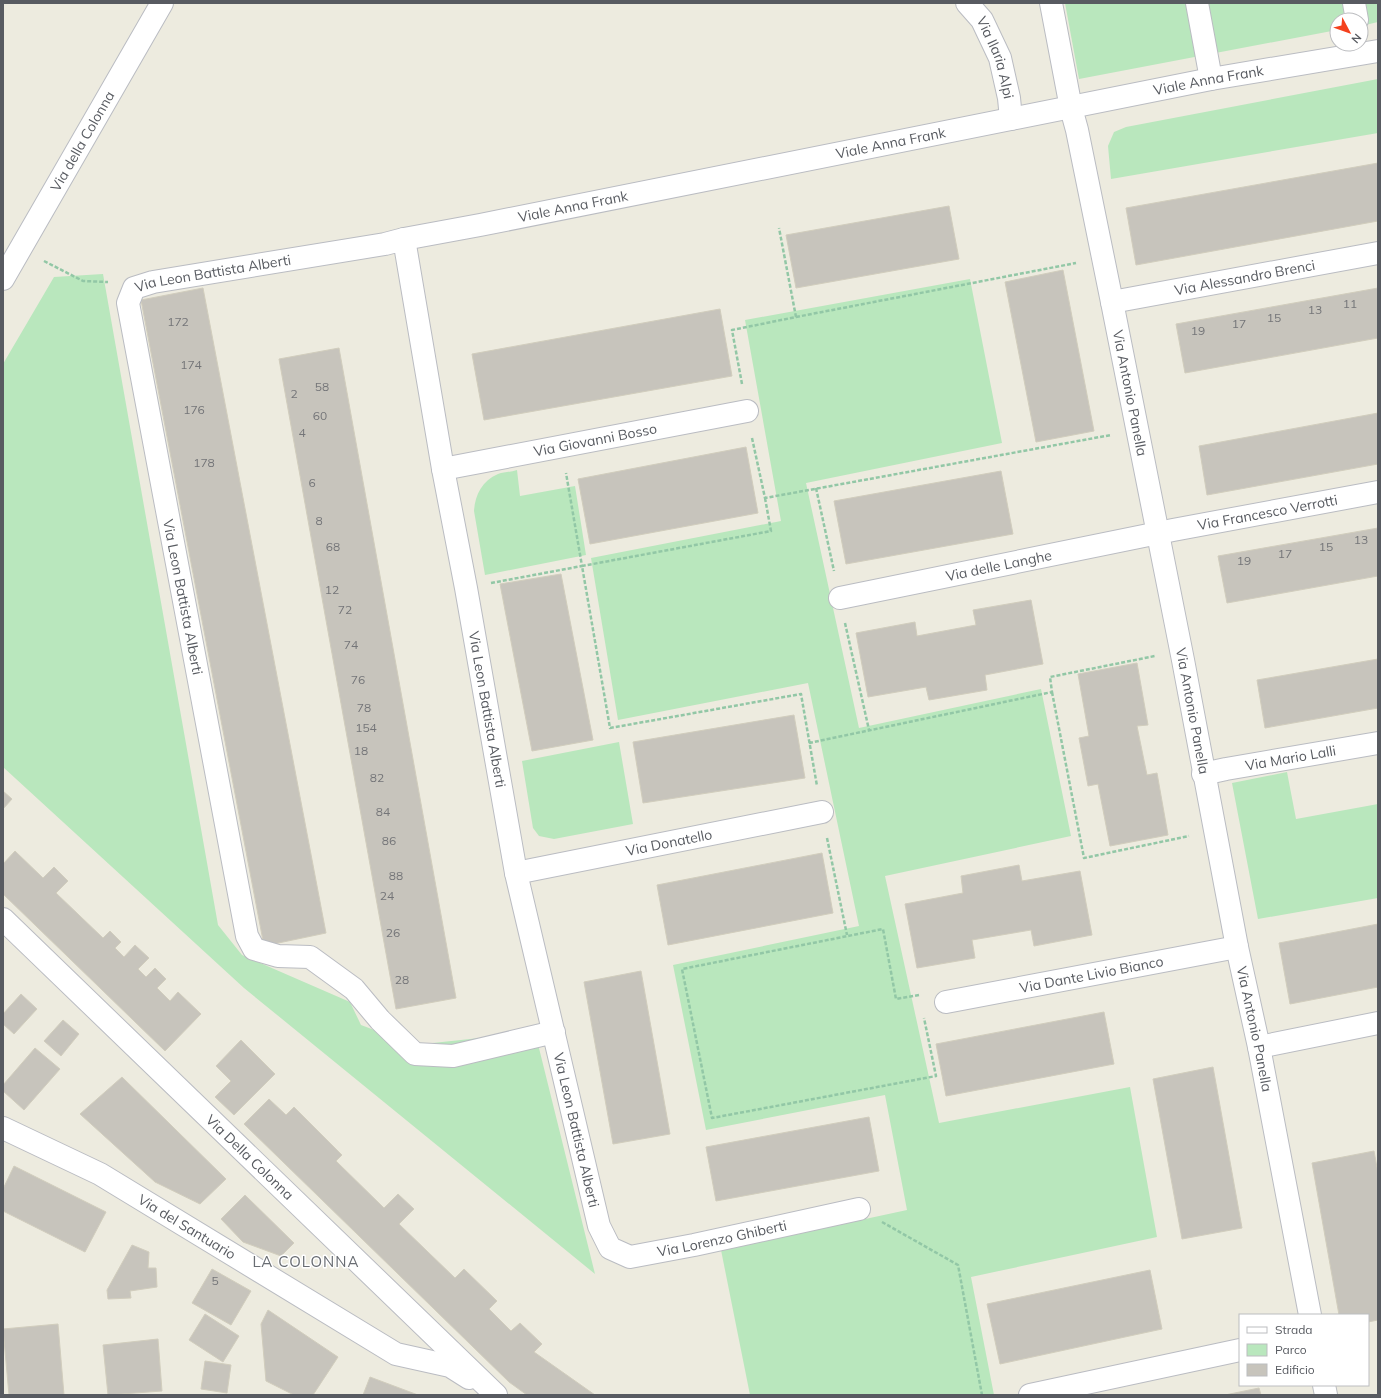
<svg xmlns="http://www.w3.org/2000/svg" width="1381" height="1398" font-family="Mulish,sans-serif">
  <style>
    .green { fill: #b9e7bd }
    .building { fill: #c7c4bc; stroke: #d1cdbd }
    .lines { fill: none; stroke-linecap: round; stroke-linejoin: round }
    .minor-casing { stroke: #babcc2; stroke-width: 24 }
    .path { stroke: #92c7a6; stroke-width: 2.5; stroke-dasharray: 4 2; stroke-linecap: butt }
    .minor { stroke: #fff; stroke-width: 22 }
    .labels { text-anchor: middle; stroke-width: 3; stroke-linejoin: round; paint-order: stroke }
    .number-label { font-size: 12px; fill: #747578 }
    .street-label { font-size: 14px; fill: #585b61; stroke: #fff }
    .neighbourhood-label { font-size: 15px; letter-spacing: 1px; fill: #696d73; stroke: #fff }
  </style>
  <rect width="100%" height="100%" fill="#edebdf"/>
  <path class="green" d="M1065,3H1378V22L1361,26V20H1337V30L1079,79Z
    M1378,79V133L1111,179L1108,146L1114,132L1126,127Z
    M103,274L218,925L242,955L350,1002L361,1025L414,1045L535,1032L595,1274L244,988L3,767V364L54,277Z
    M970,279L1002,443L806,483L859,728L1041,689L1071,836L885,876L939,1123L1130,1087L1157,1237L971,1277L994,1395H750L721,1250L907,1210L885,1095L706,1130L673,965L859,926L808,683L618,720L591,558L781,521L745,320Z
    M517,470L520,496L575,486L586,555L485,575L474,511C475,495 482,481 498,474C504,472 511,472 517,470Z
    M619,742L633,824L554,839L539,836L533,828L522,761Z
    M1287,772L1296,819L1378,804V898L1258,919L1232,783Z"/>
  <path class="building" d="M1378,163V221L1136,265L1126,208Z
    M949,206L959,259L796,288L786,235Z
    M1063,270L1094,431L1036,442L1005,282Z
    M203,288L326,933L264,946L141,300Z
    M1378,288V338L1185,373L1176,324Z
    M720,309L732,376L484,420L472,354Z
    M339,348L456,998L396,1009L279,359Z
    M1378,413V464L1207,495L1199,446Z
    M746,447L758,513L590,544L578,479Z
    M1001,471L1013,534L846,564L834,501Z
    M1378,528V576L1227,603L1218,556Z
    M561,574L593,740L532,751L500,584Z
    M1031,600L1043,664L985,675L987,690L929,700L926,687L868,697L856,633L915,622L917,636L976,625L973,610Z
    M1378,659V708L1265,728L1257,680Z
    M1137,663L1148,725L1137,726L1147,775L1157,773L1168,835L1110,846L1098,784L1088,786L1079,738L1089,736L1078,674Z
    M794,715L805,778L643,803L633,742Z
    M3,791L12,799L3,809Z
    M15,851L43,878L54,867L68,881L56,893L103,938L110,931L121,942L115,948L124,957L135,945L149,958L138,969L146,977L155,968L166,979L157,988L170,1001L178,992L201,1014L165,1051L3,894V864Z
    M822,853L833,913L668,945L657,885Z
    M1019,865L1022,881L1080,871L1092,935L1034,946L1031,930L972,940L975,958L917,968L905,904L963,893L961,876Z
    M1378,924V987L1290,1004L1279,943Z
    M641,971L670,1134L613,1144L584,982Z
    M21,994L37,1009L14,1034L3,1024V1014Z
    M1104,1012L1114,1064L946,1096L936,1044Z
    M63,1020L79,1034L61,1056L44,1041Z
    M241,1040L275,1074L234,1115L215,1097L231,1081L216,1066Z
    M35,1048L60,1069L24,1110L3,1091V1085Z
    M1213,1067L1242,1228L1182,1239L1153,1079Z
    M122,1077L226,1179L200,1204L155,1182L80,1114Z
    M269,1099L286,1115L294,1107L342,1155L336,1161L384,1208L398,1194L414,1209L399,1224L455,1278L464,1269L497,1301L489,1309L511,1331L520,1323L542,1344L534,1352L595,1395H527L509,1382L244,1124Z
    M869,1117L879,1171L716,1201L706,1147Z
    M1374,1151L1378,1173V1320L1368,1322V1315H1339L1312,1163Z
    M14,1166L106,1212L85,1252L3,1211V1189Z
    M245,1195L294,1243L281,1256L243,1242L221,1219Z
    M132,1245L149,1252L148,1268H156L157,1287L130,1291L131,1298L108,1299L107,1290Z
    M212,1269L251,1291L231,1325L192,1303Z
    M1150,1270L1162,1329L1000,1364L987,1304Z
    M268,1310L338,1357L313,1395H294L266,1381L261,1324Z
    M205,1314L239,1336L223,1362L189,1340Z
    M58,1324L64,1395H9L3,1329Z
    M158,1339L162,1391L108,1395L103,1345Z
    M205,1361L231,1365L227,1393L201,1389Z
    M370,1377L418,1395H363Z
    M1259,1388L1261,1395H1225Z"/>
  <g class="lines">
    <g class="minor-casing">
      <g id="minor">
        <path id="s1" d="M967,3L982,20L1000,58L1009,98L1011,119"/>
        <path id="s2" d="M1051,3L1071,108L1077,130L1112,302L1183,660L1237,947L1259,1047L1310,1315"/>
        <path d="M1197,3L1211,79"/>
        <path d="M1354,3L1357,20"/>
        <path id="s3" d="M404,239L480,225L1211,79L1378,51"/>
        <path id="s4" d="M3,279L162,3"/>
        <path id="s5" d="M1112,302L1378,253"/>
        <path id="s6" d="M443,469L747,411"/>
        <path id="s7" d="M840,598L1173,530L1378,492"/>
        <path id="s8" d="M1203,774L1226,769L1378,743"/>
        <path id="s9" d="M516,873L822,812"/>
        <path id="s10" d="M3,919L496,1395"/>
        <path id="s11" d="M946,1002L1237,947"/>
        <path id="s12" d="M554,1032L453,1056L415,1054L380,1020L354,989L310,957L278,956L254,949L247,936L128,303L134,288L153,282L385,244L404,239L443,469L466,588L516,873L599,1226L610,1248L630,1257L694,1245L859,1209"/>
        <path d="M1259,1047L1378,1023"/>
        <path id="s13" d="M3,1128L100,1174L396,1354L450,1366L469,1378"/>
        <path d="M1324,1385L1326,1395"/>
        <path d="M1030,1395L1240,1350"/>
      </g>
    </g>
    <path class="path" d="M44,261L83,281L108,282
      M796,317L1076,263
      M742,384L732,330L796,317L779,228
      M752,438L765,498L1111,435
      M816,488L834,571
      M765,498L771,531L582,566L610,728L801,694L817,786
      M491,583L582,566L566,473
      M845,623L869,730
      M1052,692L1084,858L1189,836
      M809,743L1052,692L1050,677L1155,656
      M827,838L847,935
      M919,995L896,999L883,929L682,969L712,1118L936,1076L924,1018
      M882,1222L958,1265L982,1395"/>
    <use href="#minor" class="minor"/>
  </g>
  <g class="labels">
    <g class="number-label">
      <text x="1350" y="308">11</text>
      <text x="1315" y="314">13</text>
      <text x="1274" y="322">15</text>
      <text x="178" y="326">172</text>
      <text x="1239" y="328">17</text>
      <text x="1198" y="335">19</text>
      <text x="191" y="369">174</text>
      <text x="322" y="391">58</text>
      <text x="294" y="398">2</text>
      <text x="194" y="414">176</text>
      <text x="320" y="420">60</text>
      <text x="302" y="437">4</text>
      <text x="204" y="467">178</text>
      <text x="312" y="487">6</text>
      <text x="319" y="525">8</text>
      <text x="1361" y="544">13</text>
      <text x="333" y="551">68</text>
      <text x="1326" y="551">15</text>
      <text x="1285" y="558">17</text>
      <text x="1244" y="565">19</text>
      <text x="332" y="594">12</text>
      <text x="345" y="614">72</text>
      <text x="351" y="649">74</text>
      <text x="358" y="684">76</text>
      <text x="364" y="712">78</text>
      <text x="366" y="732">154</text>
      <text x="361" y="755">18</text>
      <text x="377" y="782">82</text>
      <text x="383" y="816">84</text>
      <text x="389" y="845">86</text>
      <text x="396" y="880">88</text>
      <text x="387" y="900">24</text>
      <text x="393" y="937">26</text>
      <text x="402" y="984">28</text>
      <text x="215" y="1285">5</text>
    </g>
    <g class="street-label">
      <text dy="5" stroke="none"><textPath href="#s1" startOffset="63">Via Ilaria Alpi</textPath></text>
      <text dy="5" stroke="none"><textPath href="#s3" startOffset="820">Viale Anna Frank</textPath></text>
      <text dy="5" stroke="none"><textPath href="#s4" startOffset="159">Via della Colonna</textPath></text>
      <text dy="5" stroke="none"><textPath href="#s3" startOffset="496">Viale Anna Frank</textPath></text>
      <text dy="5" stroke="none"><textPath href="#s3" startOffset="172">Viale Anna Frank</textPath></text>
      <text dy="5" stroke="none"><textPath href="#s12" startOffset="1098">Via Leon Battista Alberti</textPath></text>
      <text dy="5" stroke="none"><textPath href="#s5" startOffset="135">Via Alessandro Brenci</textPath></text>
      <text dy="5" stroke="none"><textPath href="#s2" startOffset="398">Via Antonio Panella</textPath></text>
      <text dy="5" stroke="none"><textPath href="#s6" startOffset="155">Via Giovanni Bosso</textPath></text>
      <text dy="5" stroke="none"><textPath href="#s7" startOffset="436">Via Francesco Verrotti</textPath></text>
      <text dy="5" stroke="none"><textPath href="#s7" startOffset="162">Via delle Langhe</textPath></text>
      <text transform="translate(183 597) rotate(79)" y="5">Via Leon Battista Alberti</text>
      <text dy="5" stroke="none"><textPath href="#s12" startOffset="1770">Via Leon Battista Alberti</textPath></text>
      <text dy="5" stroke="none"><textPath href="#s2" startOffset="722">Via Antonio Panella</textPath></text>
      <text dy="5" stroke="none"><textPath href="#s8" startOffset="89">Via Mario Lalli</textPath></text>
      <text dy="5" stroke="none"><textPath href="#s9" startOffset="156">Via Donatello</textPath></text>
      <text dy="5" stroke="none"><textPath href="#s11" startOffset="148">Via Dante Livio Bianco</textPath></text>
      <text dy="5" stroke="none"><textPath href="#s2" startOffset="1046">Via Antonio Panella</textPath></text>
      <text dy="5" stroke="none"><textPath href="#s12" startOffset="2200">Via Leon Battista Alberti</textPath></text>
      <text dy="5" stroke="none"><textPath href="#s10" startOffset="343">Via Della Colonna</textPath></text>
      <text dy="5" stroke="none"><textPath href="#s13" startOffset="209">Via del Santuario</textPath></text>
      <text dy="5" stroke="none"><textPath href="#s12" startOffset="2439">Via Lorenzo Ghiberti</textPath></text>
    </g>
    <g class="neighbourhood-label">
      <text x="306" y="1267">LA COLONNA</text>
    </g>
  </g>
  <rect width="1381" height="1398" fill="none" stroke="#585b61" stroke-width="8"/>
  <rect x="1239" y="1314" width="130" height="72" fill="#ffffff" stroke="#bcbdc0"/>
  <rect x="1247" y="1327" width="20" height="6" fill="#ffffff" stroke="#bcbdc0"/>
  <text x="1275" y="1334" font-size="12" fill="#585b61">Strada</text>
  <rect x="1247" y="1344" width="20" height="12" fill="#b9e7bd" stroke="#bcbdc0"/>
  <text x="1275" y="1354" font-size="12" fill="#585b61">Parco</text>
  <rect x="1247" y="1364" width="20" height="12" fill="#c7c4bc" stroke="#bcbdc0"/>
  <text x="1275" y="1374" font-size="12" fill="#585b61">Edificio</text>
  <g transform="translate(1349 32) rotate(131)"><circle r="19" fill="#ffffff" stroke="#bcbdc0"/>
  <path d="M0-3L7 15L0 10L-7 15Z" fill="#f4411d"/>
  <text y="-6" font-size="11" font-weight="bold" text-anchor="middle" fill="#585b61">N</text>
  </g>
</svg>
